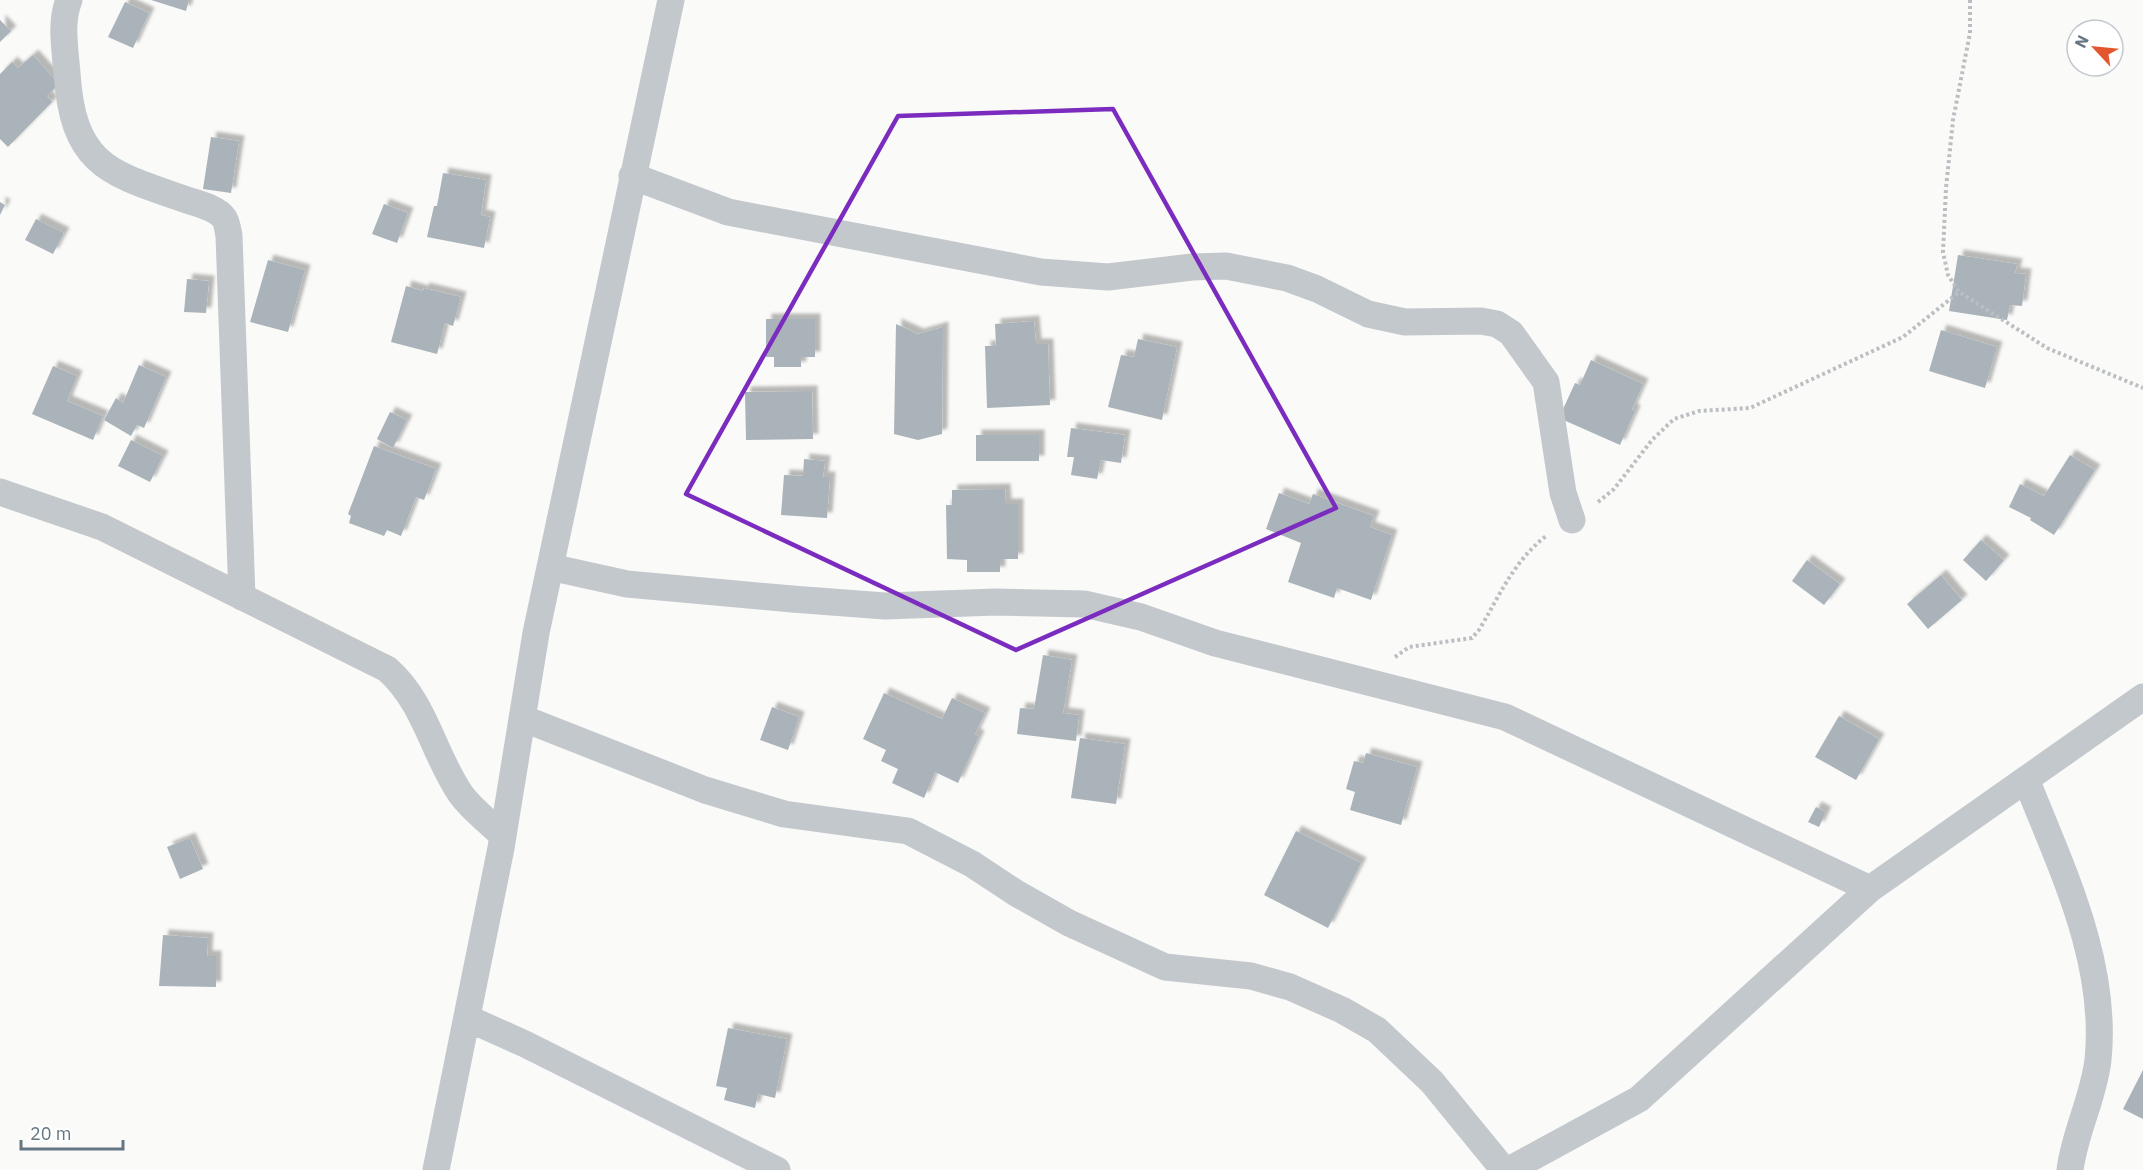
<svg xmlns="http://www.w3.org/2000/svg" width="2143" height="1170" font-family="'IBM Plex Sans',sans-serif">
  <style>
    .building { fill: #aab3b9; filter: url(#shadow) }
    .lines { fill: none; stroke-linecap: round; stroke-linejoin: round }
    .path { stroke: #bbbfc2; stroke-width: 4; stroke-dasharray: 3 3; stroke-linecap: butt }
    .minor { stroke: #c3c8cc; stroke-width: 27 }
    .marked { fill: none; stroke: #7b2cbf; stroke-width: 4.5; stroke-linejoin: round }
  </style>
  <defs>
    <filter id="shadow"><feDropShadow dx="5.5" dy="-5.5" stdDeviation="1.5" flood-color="#0004"/></filter>
  </defs>
  <rect width="100%" height="100%" fill="#fafaf8"/>
  <path class="building" d="M151,0H189L186,11Z
    M125,2L149,13L133,48L108,37Z
    M0,20L11,31L0,42Z
    M33,55L59,84L47,96L52,102L8,147L0,139V74L12,62L18,68Z
    M211,137L239,141L231,193L203,189Z
    M443,173L486,180L481,215L490,217L484,248L427,237L434,206H437Z
    M0,202L5,205L0,215Z
    M384,204L408,213L397,243L372,234Z
    M36,219L64,233L53,254L25,240Z
    M1958,255L2017,264L2015,273L2026,274L2022,306L2010,305L2007,320L1949,311Z
    M268,260L305,270L288,332L250,322Z
    M187,279L209,281L206,313L184,312Z
    M406,286L423,291L424,288L461,297L453,326L445,323L437,354L391,342Z
    M766,319H815V357H801V367H774V357H766Z
    M1034,321L1036,344H1048L1050,405L987,408L985,346H996L995,324Z
    M896,324L918,334L943,327L942,434L918,440L894,434Z
    M1941,330L1997,347L1985,388L1929,371Z
    M1138,339L1177,347L1162,420L1108,407L1121,355L1134,357Z
    M1591,360L1643,384L1632,409L1635,411L1620,445L1559,418L1575,383L1580,385Z
    M139,365L166,377L144,428L137,425L131,436L104,420L116,398L123,403Z
    M53,366L77,376L67,401L103,416L93,440L32,414Z
    M812,391L813,439L746,440L745,392Z
    M390,412L407,420L393,448L377,439Z
    M1071,428L1125,435L1121,463L1101,460L1097,479L1071,475L1074,457H1067Z
    M976,435H1039V461H976Z
    M131,440L163,456L150,482L118,466Z
    M374,446L436,469L424,500L416,497L401,536L387,530L384,536L349,523L351,516L348,514Z
    M2070,455L2095,470L2054,535L2030,520L2031,518L2009,507L2020,484L2044,496Z
    M804,459L825,461L823,477H830L827,518L781,515L784,475L803,476Z
    M1005,489L1006,504H1018V559H1000V572H967V560L947,559L946,505H952V490Z
    M1279,493L1309,504L1313,494L1374,516L1370,527L1392,535L1371,600L1337,588L1334,598L1288,582L1301,543L1266,529Z
    M1981,540L2004,560L1986,581L1963,560Z
    M1807,560L1840,584L1824,605L1792,581Z
    M1941,575L1962,600L1928,629L1907,604Z
    M1043,655L1072,660L1063,713L1079,715L1076,741L1017,734L1020,708L1034,709Z
    M884,693L942,719L952,698L985,713L975,734L979,736L958,783L935,772L924,798L892,783L898,769L881,761L886,750L863,739Z
    M772,707L799,717L788,750L760,740Z
    M1839,716L1879,739L1856,780L1815,757Z
    M1080,738L1125,744L1116,804L1071,798Z
    M1366,753L1417,767L1401,825L1350,810L1355,792L1346,789L1354,761L1363,763Z
    M1816,807L1826,812L1819,827L1808,822Z
    M1296,831L1361,863L1328,928L1264,895Z
    M190,838L203,869L180,879L167,847Z
    M163,935L208,938L207,956H216V987L159,986Z
    M728,1028L787,1039L775,1098L758,1094L755,1108L724,1100L727,1088L716,1086Z
    M2143,1070V1119L2123,1109Z"/>
  <g class="lines">
    <path class="path" d="M1970,0V33L1953,120L1946,188L1943,252L1948,275L1959,292L2047,348L2143,388
      M1598,502L1614,489L1652,440L1674,419L1699,411L1750,408L1903,337L1959,292
      M1395,657L1409,647L1472,638L1479,630C1500,595 1513,562 1546,536"/>
    <path class="minor" d="M69,0C60,22 65,49 67,73C73,166 109,173 187,200C199,204 217,208 224,218C227,222 228,231 229,236L242,597
      M632,176L728,212L1041,272L1108,277L1192,267L1226,266L1287,278L1317,289L1368,314L1405,322L1481,321L1497,324L1511,333L1546,382L1563,493L1572,520
      M0,492L102,527L387,669C425,702 433,753 460,793C471,809 489,822 503,836
      M550,567L627,584L792,599L885,606L996,602L1084,604L1141,617L1215,643L1505,717L1870,889
      M522,718L705,790L784,814L908,831L972,864L1016,893L1069,923L1165,967L1251,976L1290,987L1342,1010L1377,1030L1432,1082L1504,1170
      M2026,779C2061,868 2108,961 2098,1060C2093,1100 2075,1131 2070,1170
      M467,1018L525,1044L777,1170
      M436,1170L501,848L536,633L671,0
      M1509,1170L1639,1099L1870,889L2143,697"/>
  </g>
  <path class="marked" d="M1113,109L1336,508L1016,650L686,494L898,116Z"/>
  <g transform="translate(2095 48) rotate(296)"><circle r="28" fill="#ffffff" stroke="#c1c8cd" stroke-width="1.5"/>
  <path d="M0-4.5L10 22L0 15L-10 22Z" fill="#e4572e"/>
  <text y="-9" font-size="16" font-weight="bold" text-anchor="middle" fill="#657683">N</text>
  </g>
  <path d="M21 1140v9h102v-9" fill="none" stroke="#657683" stroke-width="3"/>
  <text x="30" y="1140" font-size="18" fill="#657683" stroke="#ffffff" stroke-width="4.5" paint-order="stroke">20 m</text>
</svg>
